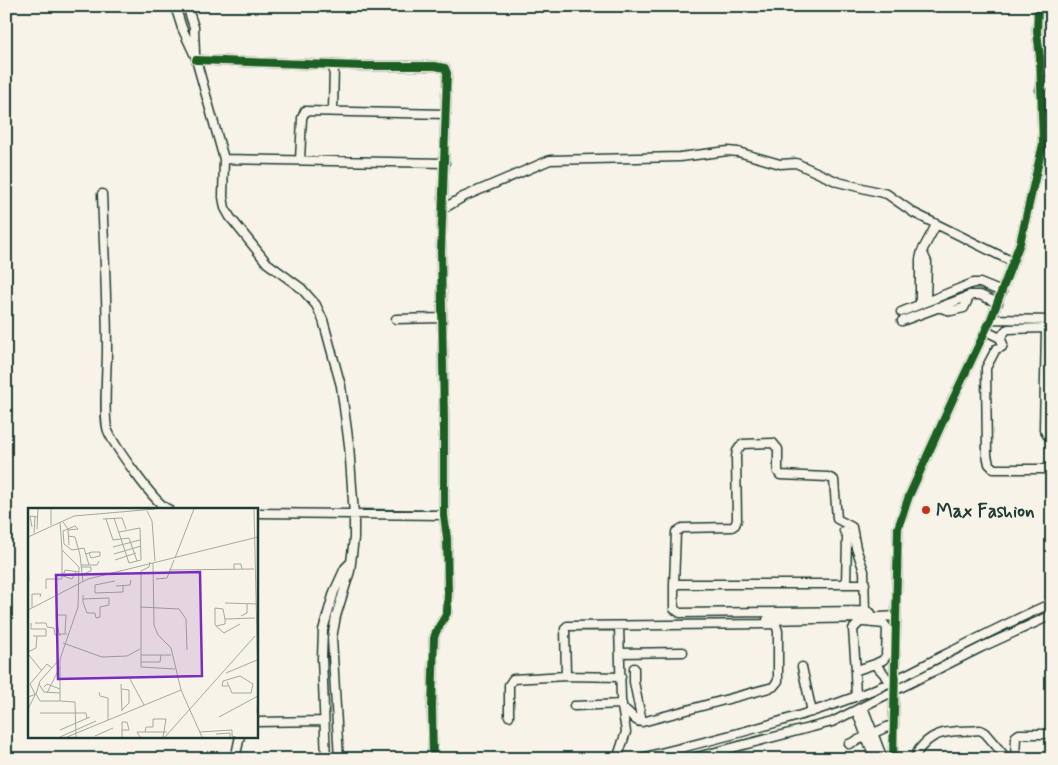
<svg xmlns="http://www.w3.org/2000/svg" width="1058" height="765" font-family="Mynerve,sans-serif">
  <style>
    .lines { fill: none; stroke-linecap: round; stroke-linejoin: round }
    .minor-casing { stroke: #1f3d34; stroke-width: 11 }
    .minor { stroke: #f7f3e8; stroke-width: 8 }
    .cycleway-casing { stroke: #f7f3e8; stroke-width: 11 }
    .cycleway { stroke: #1b5e20; stroke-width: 8 }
    .poi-dot { fill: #c8321e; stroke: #f7f3e8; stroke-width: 2 }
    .labels { text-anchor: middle; stroke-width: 4; stroke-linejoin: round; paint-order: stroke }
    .poi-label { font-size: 19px; font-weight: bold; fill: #1f3d34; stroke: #f7f3e8; text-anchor: start }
    .inset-road { fill: none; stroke: #a1aaa0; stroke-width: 1 }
    .view { fill: #7b2cbf; fill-opacity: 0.15; stroke: #7b2cbf; stroke-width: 2.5 }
    .inset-edge { fill: none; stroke: #1f3d34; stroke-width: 2.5 }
  </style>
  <rect width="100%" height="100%" fill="#f7f3e8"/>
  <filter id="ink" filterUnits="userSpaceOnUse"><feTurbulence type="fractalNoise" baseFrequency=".02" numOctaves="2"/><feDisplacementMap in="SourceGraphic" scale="10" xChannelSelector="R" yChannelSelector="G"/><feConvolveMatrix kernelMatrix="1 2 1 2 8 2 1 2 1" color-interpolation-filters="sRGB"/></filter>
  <g filter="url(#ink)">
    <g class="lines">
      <g class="minor-casing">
        <path id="minor" d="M175,6L182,28L195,56L224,159L223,197L225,208L230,217L267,263L301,288L316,305L323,320L341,386L349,445L354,515V538L350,571L336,616L332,638L339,759
          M187,6L194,27L195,54
          M196,60L362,66H435L445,68L447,73L441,252L444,419V515L447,538L448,593L447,613L436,632L434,638L432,707L433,759
          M1040,90L1052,78
          M333,111L334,65
          M1043,144L1052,129
          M224,159L445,163
          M300,160L302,118L305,111L446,114
          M102,194C104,247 107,299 107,351C107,366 103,420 108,431C114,445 155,504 168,509
          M443,209L463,197L550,160L680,157L728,151L738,152L780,164L796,163L838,182L887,194L914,213L1013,262
          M922,251L927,262L926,301
          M920,304V259L922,251L936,225
          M937,307L951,311L964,308L970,295
          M901,312L973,283H980L1002,292
          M396,319L442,318
          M991,319L1052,320
          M902,321L972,295H980L998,303
          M986,331L1000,338L1003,344L1002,347L996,349L986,368L987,455L989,464L994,469H1052
          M1000,338L1006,330L1008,329L1046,328L1044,429L1047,435L1052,437
          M256,513L444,515
          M844,531L847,535V539L846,584
          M674,584V609L680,613L867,611L871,613L872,618
          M865,584H674L676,532L682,528L732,527L735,525L737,520L736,457L737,451L742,444L773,443L778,449V472L780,475L828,477L834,480L837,519L852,527L856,548L864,571L865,611
          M767,620L864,618L896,616
          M864,622L884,624L887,628L886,656L883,660L875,664
          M620,653L683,652
          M802,667L812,712
          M634,668V682L642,722
          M856,671L853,629L864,618
          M566,676L565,629L567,626L773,624L776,625L778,631V681L773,687L642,722C633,722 631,711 622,708
          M856,697L855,673L857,670L875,664L884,674L889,683
          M574,706L622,704
          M863,707L883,759
          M856,710L874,757
          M509,716V685L513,679L566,676L621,677
          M256,722L324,721
          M849,744L894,724
          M235,759L240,736
          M326,759L322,658L323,630L334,592L345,568L351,562
          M617,759L626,732L621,700L619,626
          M637,759C712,740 788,722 860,695C888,685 915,670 942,656C979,638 1015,619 1052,603
          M689,759L832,722L982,647L1052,615
          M893,759L898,528L909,496L953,399L991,319L1020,243L1043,144L1040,57L1037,32L1038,6
          M915,759C916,753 919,749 923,745C938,728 958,732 980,730L985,733L1003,754V759
          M1015,759L1016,736L1019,734H1052"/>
      </g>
      <use href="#minor" class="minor"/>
      <g class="cycleway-casing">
        <path id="cycleway" d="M196,60L362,66H435L445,68L447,73L441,252L444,419V515L447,538L448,593L447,613L436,632L434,638L432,707L433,759
          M893,759L898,528L909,496L953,399L991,319L1020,243L1043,144L1040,57L1037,32L1038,6"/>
      </g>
      <use href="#cycleway" class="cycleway"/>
    </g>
  </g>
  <circle class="poi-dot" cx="926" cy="510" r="5"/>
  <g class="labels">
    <g class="poi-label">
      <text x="936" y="517">Max Fashion</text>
    </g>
  </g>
  <g transform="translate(28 508)">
    <rect width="230" height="230" fill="#f7f3e8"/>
    <path class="inset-road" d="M23,1V17M226,1L230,175M119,3L124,13L127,53M86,10L101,55L113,52L112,20L91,24M75,11L94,10L98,21M78,11L85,32L101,30L109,53M32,14L34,42L51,59L50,99L32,151V193L47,194L48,229M35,14L40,21L41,37M4,19L2,8L10,9M9,21L10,1M40,22L50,21L47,18L35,23L36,36L44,42L56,40L61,57M6,25L7,9M40,28L47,29L52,47L55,74M0,29L46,8L127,1M85,39L112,32M58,46L64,44H72V48L63,50L61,45M86,46L113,38M147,50L166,1M0,51L1,73M87,52L108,45M122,54L121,59L113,63V159L147,161M125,55L126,117L130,127L143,140L153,182M53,57H69L71,53M206,61V56H213L214,61M141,62L226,61M48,64L44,71L35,68L37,62L51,64M53,67L63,63V59H53M128,71L139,70L146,52M87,73L67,77V85L95,84V78M88,78L102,77L103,72M18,81V71H34V42M55,87V94L59,105H67L68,110L72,109V99L81,97V90L55,91M197,95L230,96M112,99L151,101L158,111L159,142M4,100V86H13L12,89M0,102L60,71L230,29M213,108L219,105V96M3,115V121H18V128H9M7,115H18L19,119L26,120L27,127H33M188,118L197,116V111L227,110M37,125L38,107H28L31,126H39M196,125L187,117V100L195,101L197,111M196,125L212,116M35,135L74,149L99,148L112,141M0,144L8,140L9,128H5M1,147L13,162M113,147H143M113,154H132L133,147M198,165L229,152M102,171L116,197M199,174L204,185H223L225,176L212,168L195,173L194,178H200M11,176L16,184L32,185M93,176L94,203M16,179L19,176L32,181M94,181L101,182V195L94,202M71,184L72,188L80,190V212M19,185L32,159M7,186L2,176L19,156L24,160M8,186L12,193H32M0,189L8,186L12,173L31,152M0,201L7,187M12,205H58L59,210M229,205L230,175M191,209L230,188M32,222L62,209M117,224L118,219H125V211H138L135,229M172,224L204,222V228L208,229M188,226L202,225V229M67,228L85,220M32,229L68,213M39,229L153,182L174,229M94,229V214H99L101,222H94M112,229L109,224H139M137,229L227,128"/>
    <path class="view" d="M172,64L174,168L30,171L28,67Z"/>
    <rect width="230" height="230" class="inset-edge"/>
  </g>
  <rect width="1058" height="765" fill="none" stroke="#f7f3e8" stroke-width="25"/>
  <rect x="12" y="12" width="1033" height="740" fill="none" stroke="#1f3d34" stroke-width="2" filter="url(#ink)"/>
</svg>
